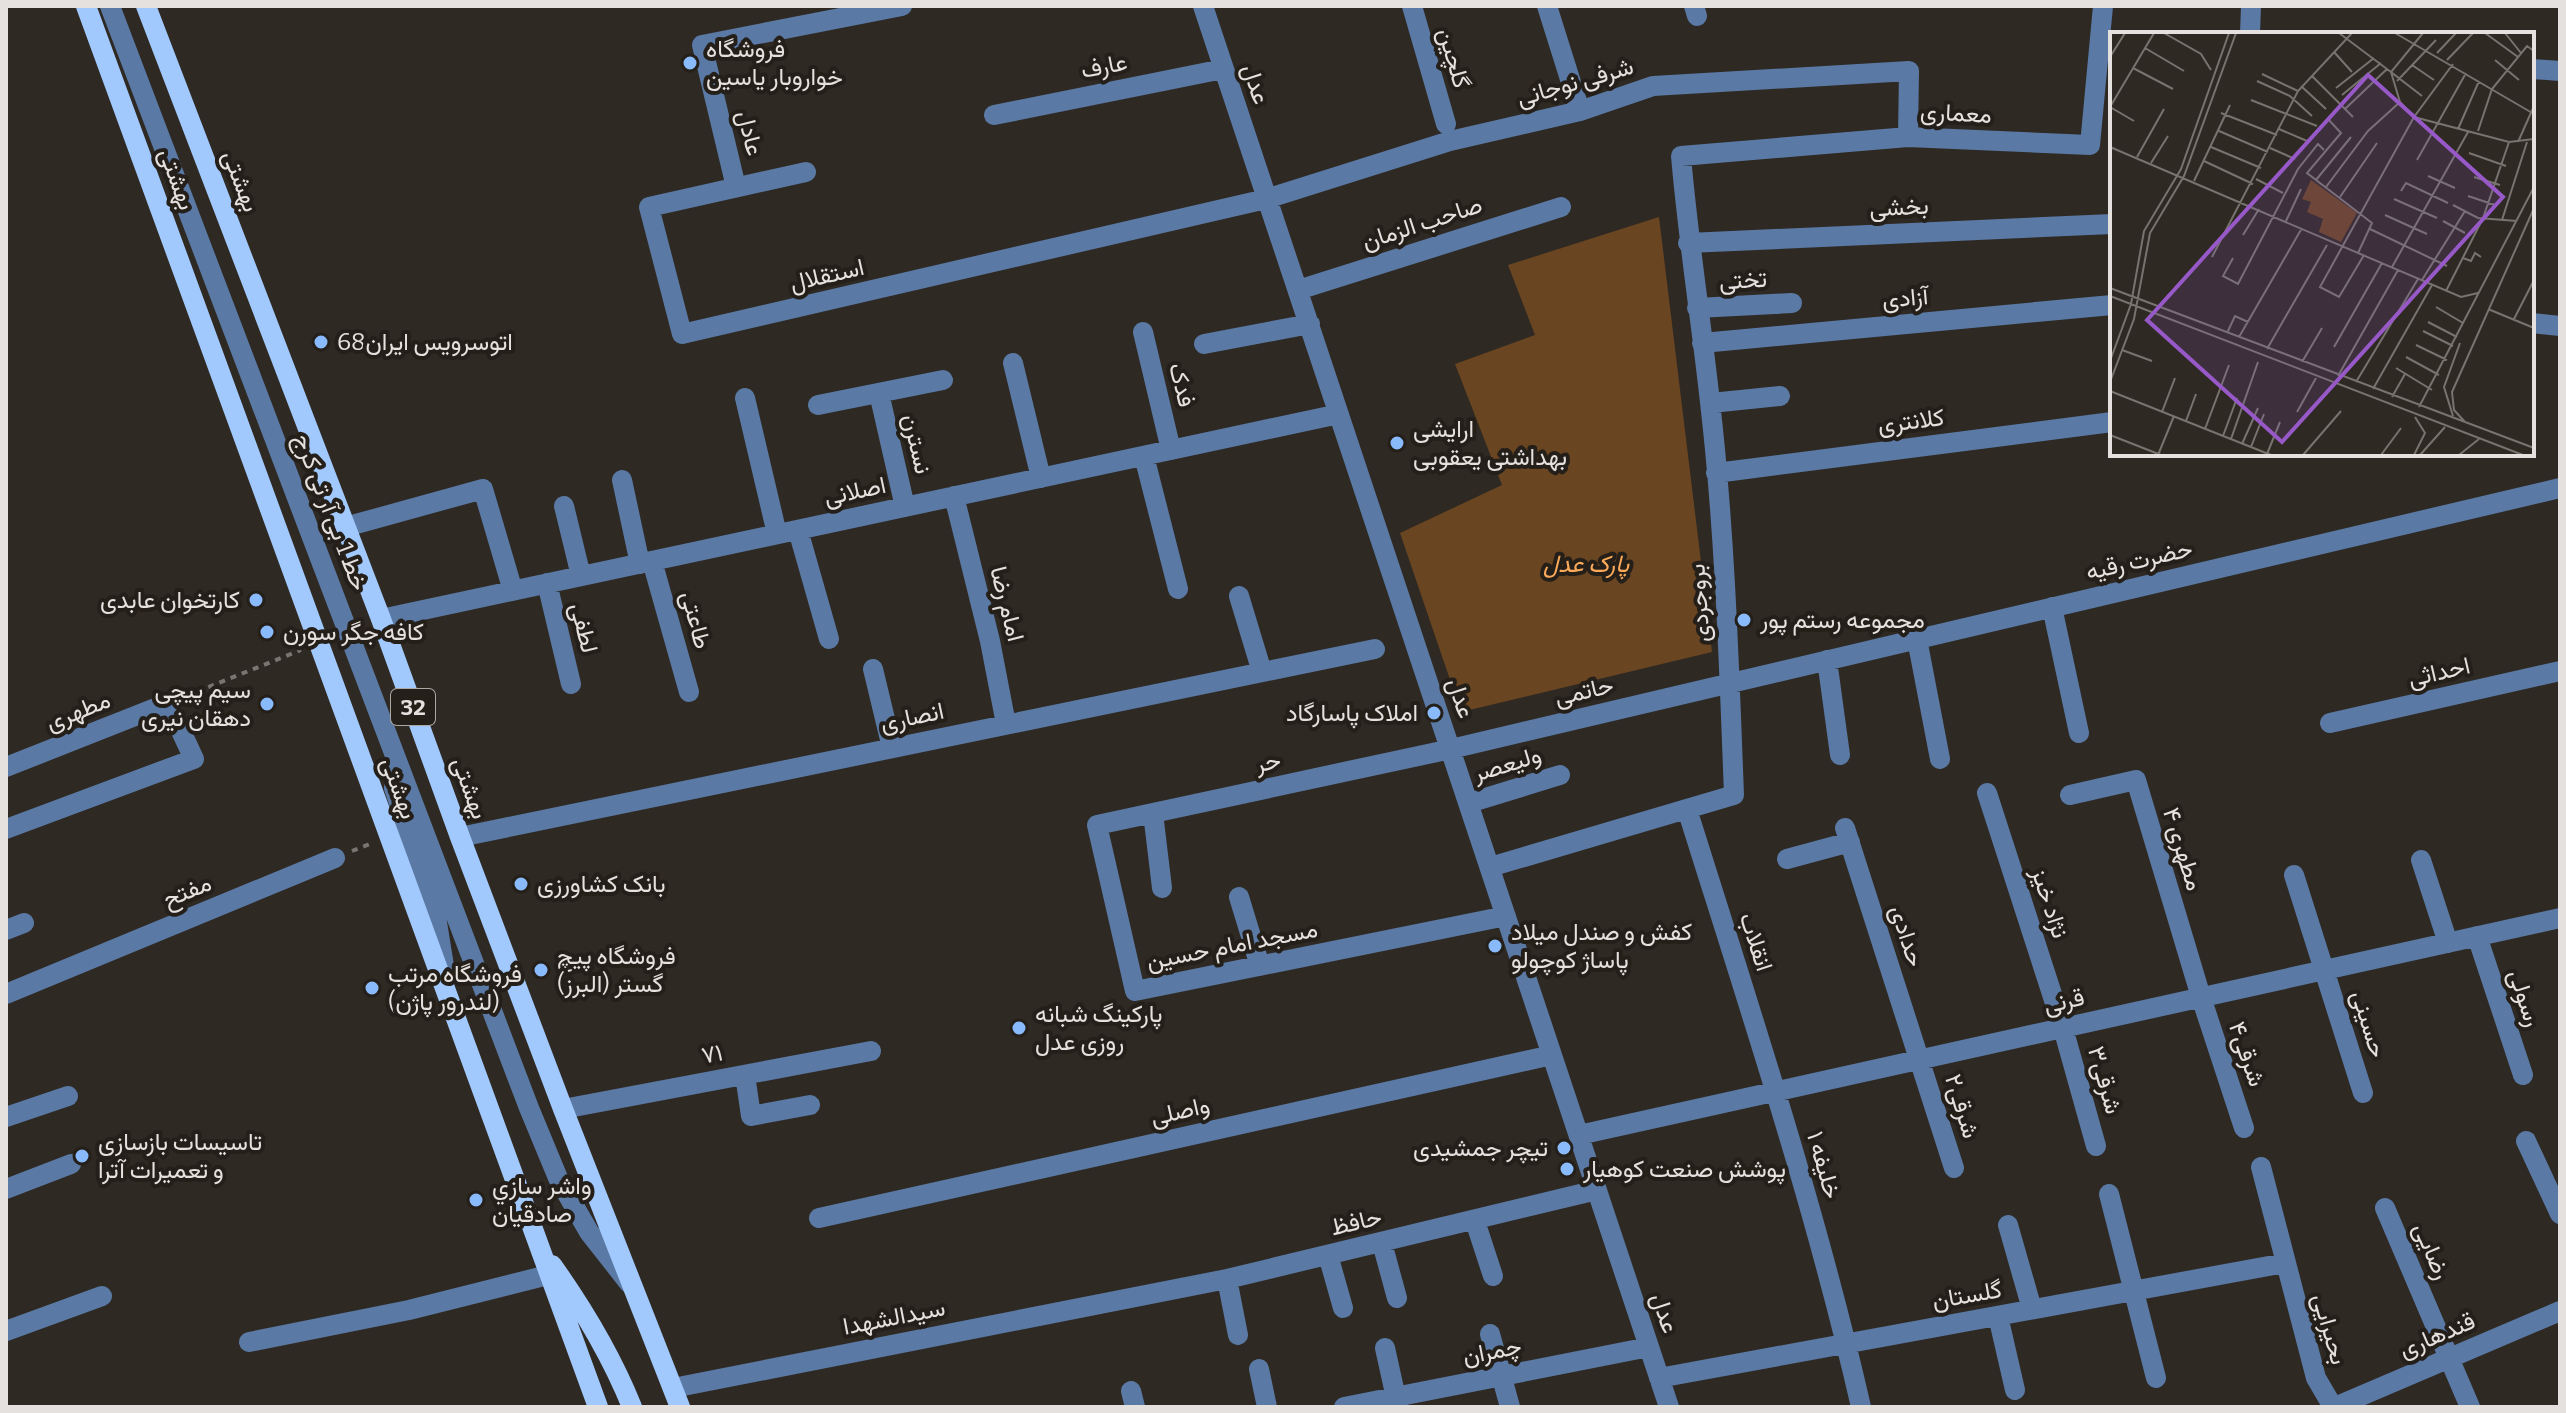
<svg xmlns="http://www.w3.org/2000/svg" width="2566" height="1413" font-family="Bitter,Vazirmatn,serif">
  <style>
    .green { fill: #694521 }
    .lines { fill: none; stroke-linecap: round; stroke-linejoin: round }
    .path { stroke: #797570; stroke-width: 4; stroke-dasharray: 6 6; stroke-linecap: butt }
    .minor { stroke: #5a79a4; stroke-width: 20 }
    .major { stroke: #a2c9fd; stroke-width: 20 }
    .poi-dot { fill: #89bafc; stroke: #251f1a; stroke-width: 3 }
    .labels { text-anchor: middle; stroke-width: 8; stroke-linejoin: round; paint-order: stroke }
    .shield { fill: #251f1a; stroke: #aba7a3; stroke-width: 2 }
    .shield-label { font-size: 22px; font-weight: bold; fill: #e5e1de }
    .poi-label { font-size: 24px; fill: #e5e1de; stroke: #251f1a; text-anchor: start }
    .street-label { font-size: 24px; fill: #e5e1de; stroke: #251f1a }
    .park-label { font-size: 24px; font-style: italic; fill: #fcaa59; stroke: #251f1a }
    .inset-road { fill: none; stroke: #77736e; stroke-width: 2 }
    .view { fill: #9659c7; fill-opacity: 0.15; stroke: #9659c7; stroke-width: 4 }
    .inset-edge { fill: none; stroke: #e5e1de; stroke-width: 4 }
  </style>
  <rect width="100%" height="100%" fill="#2e2923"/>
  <path class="green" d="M1659,217L1712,652L1461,712L1400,533L1502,485L1455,364L1535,335L1508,265Z"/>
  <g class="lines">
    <path class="path" d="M186,696L301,650
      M352,851L370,844"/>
    <path class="minor" d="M110,6L529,1108L558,1178L589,1232L629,1283
      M1203,6L1669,1407
      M1412,6L1446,124
      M1547,6L1580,111
      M1694,6L1697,16
      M2250,34L2251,6
      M2532,69L2560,71
      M994,115L1223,69
      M806,172L649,207L682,334L1266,199L1450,141L1580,111L1653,86L1909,71L1908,137
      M736,187L702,45L902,6
      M1688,243L2112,224
      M1298,290L1561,207
      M1697,308L1792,303
      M2532,323L2560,326
      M1143,332L1171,450
      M1702,343L2112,305
      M1204,344L1310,324
      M1013,363L1041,478
      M879,393L905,507
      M745,398L777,534
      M1711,403L1780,396
      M818,405L943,380
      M1144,456L1178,589
      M1716,473L2112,422
      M622,480L640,564
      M954,496L990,641L1006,724
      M564,506L581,576
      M345,527L483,489L513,591
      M798,530L829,639
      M652,561L689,692
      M547,583L571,684
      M1239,596L1262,672
      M2052,607L2079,733
      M381,619L1339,414
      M1917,639L1940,759
      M1827,660L1840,755
      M873,669L892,748
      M2330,723L2560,671
      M6,767L168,703L194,759L6,829
      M394,788L435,910L445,972
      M1987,793L2063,1028L2096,1146
      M2070,795L2136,780L2201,997L2244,1128
      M1469,803L1560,775
      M1687,809C1749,1007 1815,1205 1861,1407
      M1153,813L1162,888
      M1845,828L1954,1168
      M460,837L1375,649
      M1787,859L1850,842
      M2421,860L2448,943
      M1490,867L1734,795C1729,665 1725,532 1710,402C1701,320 1688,238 1681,156L1908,137L2090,145L2103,6
      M2294,875L2363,1093
      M1239,897L1260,966
      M1506,916L1135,991L1097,825L1451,749L2560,488
      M6,930L24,923
      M2477,936L2523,1075
      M6,994L335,858
      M745,1075L751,1116L810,1105
      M563,1109L871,1051
      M6,1117L68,1096
      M1579,1135L2560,918
      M2526,1141L2560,1214
      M2261,1167L2316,1378L2333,1407
      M6,1189L71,1164
      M2109,1194L2156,1378
      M2385,1208L2470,1407
      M819,1218L1552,1055
      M1475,1221L1493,1276
      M2008,1225L2032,1309
      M1382,1243L1397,1298
      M1328,1255L1343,1308
      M1227,1279L1238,1335
      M1998,1316L2015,1390
      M6,1331L102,1296
      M1490,1334L1510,1407
      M249,1342L409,1310L548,1275
      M1385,1348L1398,1407
      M1259,1369L1267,1407
      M1659,1378L2285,1263
      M673,1388L1227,1279L1597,1190
      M1131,1391L1135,1407
      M1344,1407L1649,1347
      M2335,1407L2560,1311"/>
    <path class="major" d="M86,6L598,1407
      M146,6L381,619L460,837L563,1109L680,1407
      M552,1265C584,1310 611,1355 632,1407"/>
  </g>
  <g class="poi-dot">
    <circle cx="690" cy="63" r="8"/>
    <circle cx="321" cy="342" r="8"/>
    <circle cx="1397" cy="443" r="8"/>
    <circle cx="256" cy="600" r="8"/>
    <circle cx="1744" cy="620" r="8"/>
    <circle cx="267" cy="632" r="8"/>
    <circle cx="267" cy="704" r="8"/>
    <circle cx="1434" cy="713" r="8"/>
    <circle cx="521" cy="884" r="8"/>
    <circle cx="1495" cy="946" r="8"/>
    <circle cx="541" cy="970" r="8"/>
    <circle cx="372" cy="988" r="8"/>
    <circle cx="1019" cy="1028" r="8"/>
    <circle cx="1564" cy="1148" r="8"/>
    <circle cx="82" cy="1156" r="8"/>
    <circle cx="1567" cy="1169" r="8"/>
    <circle cx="476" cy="1200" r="8"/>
  </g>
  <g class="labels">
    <rect class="shield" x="391" y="689" width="44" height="36" rx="6"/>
    <g class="shield-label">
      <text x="413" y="715">32</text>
    </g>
    <g class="poi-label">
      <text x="706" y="57">فروشگاه<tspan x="706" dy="28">خواروبار یاسین</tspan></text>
      <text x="337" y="350">اتوسرویس ایران68</text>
      <text x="1413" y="437">ارایشی<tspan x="1413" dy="28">بهداشتی یعقوبی</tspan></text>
      <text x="240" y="608" text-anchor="end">کارتخوان عابدی</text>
      <text x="1760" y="628">مجموعه رستم پور</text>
      <text x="283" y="640">کافه جگر سورن</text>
      <text x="251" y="698" text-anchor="end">سیم پیچی<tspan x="251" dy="28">دهقان نیری</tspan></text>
      <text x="1418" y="721" text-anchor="end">املاک پاسارگاد</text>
      <text x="537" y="892">بانک کشاورزی</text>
      <text x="1511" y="940">کفش و صندل میلاد<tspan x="1511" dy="28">پاساژ کوچولو</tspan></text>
      <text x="557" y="964">فروشگاه پیچ<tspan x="557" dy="28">گستر (البرز)</tspan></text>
      <text x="388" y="982">فروشگاه مرتب<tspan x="388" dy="28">(لندرور پاژن)</tspan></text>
      <text x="1035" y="1022">پارکینگ شبانه<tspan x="1035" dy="28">روزی عدل</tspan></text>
      <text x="98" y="1150">تاسیسات بازسازی<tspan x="98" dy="28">و تعمیرات آترا</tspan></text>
      <text x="1548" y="1156" text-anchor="end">تیچر جمشیدی</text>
      <text x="1583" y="1177">پوشش صنعت کوهیار</text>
      <text x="492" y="1194">واشر سازي<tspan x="492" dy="28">صادقیان</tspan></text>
    </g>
    <g class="street-label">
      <text transform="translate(1454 58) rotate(74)" y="8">گلچین</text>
      <text transform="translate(1104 66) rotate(-11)" y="8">عارف</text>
      <text transform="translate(1575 82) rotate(-16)" y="8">شرفی نوجانی</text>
      <text transform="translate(1256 84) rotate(72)" y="8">عدل</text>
      <text transform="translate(1956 113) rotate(3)" y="8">معماری</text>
      <text transform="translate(750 133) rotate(76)" y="8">عادل</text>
      <text transform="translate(177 179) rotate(70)" y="8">بهشتی</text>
      <text transform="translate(241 181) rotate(69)" y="8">بهشتى</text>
      <text transform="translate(1899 207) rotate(-3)" y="8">بخشی</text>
      <text transform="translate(1422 223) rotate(-18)" y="8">صاحب الزمان</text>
      <text transform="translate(827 275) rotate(-13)" y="8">استقلال</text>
      <text transform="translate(1743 280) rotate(-3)" y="8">تختی</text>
      <text transform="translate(1905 298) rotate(-5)" y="8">آزادی</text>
      <text transform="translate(1182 385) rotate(76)" y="8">فدک</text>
      <text transform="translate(1911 421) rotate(-7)" y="8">کلانتری</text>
      <text transform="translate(917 444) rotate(77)" y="8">نسترن</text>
      <text transform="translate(855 491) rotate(-12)" y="8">اصلانی</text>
      <text transform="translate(331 512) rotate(69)" y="8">خط 1 بی آر تی کرج</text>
      <text transform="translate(2139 560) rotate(-13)" y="8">حضرت رقیه</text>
      <text transform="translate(1699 603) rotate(-94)" y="8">بروجردی</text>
      <text transform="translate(1007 604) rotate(76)" y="8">امام رضا</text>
      <text transform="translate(696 620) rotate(75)" y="8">طاعتی</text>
      <text transform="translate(584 628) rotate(76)" y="8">لطفی</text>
      <text transform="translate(2439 672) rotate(-13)" y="8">احداثی</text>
      <text transform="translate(1584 691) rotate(-13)" y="8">حاتمی</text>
      <text transform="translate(1461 698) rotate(72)" y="8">عدل</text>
      <text transform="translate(78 711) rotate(-22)" y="8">مطهری</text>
      <text transform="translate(912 717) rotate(-12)" y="8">انصاری</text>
      <text transform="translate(1268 762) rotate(-12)" y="8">حر</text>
      <text transform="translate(1507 764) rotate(-17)" y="8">ولیعصر</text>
      <text transform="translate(399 788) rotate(70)" y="8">بهشتی</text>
      <text transform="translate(470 788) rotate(70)" y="8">بهشتى</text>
      <text transform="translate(2183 849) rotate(73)" y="8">مطهری ۴</text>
      <text transform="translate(187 891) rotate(-22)" y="8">مفتح</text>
      <text transform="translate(2050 903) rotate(72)" y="8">نژاد خیز</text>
      <text transform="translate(1907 936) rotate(72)" y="8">حدادی</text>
      <text transform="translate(1756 942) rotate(72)" y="8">انقلاب</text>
      <text transform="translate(1232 945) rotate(-11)" y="8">مسجد امام حسین</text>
      <text transform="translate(2525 998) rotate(72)" y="8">رسولی</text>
      <text transform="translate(2064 1001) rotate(-13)" y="8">قرنی</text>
      <text transform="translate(2369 1024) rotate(73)" y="8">حسینی</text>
      <text transform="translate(712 1054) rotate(-11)" y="8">۷۱</text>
      <text transform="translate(2247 1054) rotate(71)" y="8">۴شرقی</text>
      <text transform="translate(2105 1080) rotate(74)" y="8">۳شرقی</text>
      <text transform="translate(1962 1106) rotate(73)" y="8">۲شرقی</text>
      <text transform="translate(1180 1111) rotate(-13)" y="8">واصلی</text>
      <text transform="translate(1824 1165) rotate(74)" y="8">خلیفه ۱</text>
      <text transform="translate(1356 1222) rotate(-13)" y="8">حافظ</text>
      <text transform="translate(2432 1251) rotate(67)" y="8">رضایی</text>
      <text transform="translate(1967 1295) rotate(-10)" y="8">گلستان</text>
      <text transform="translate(1665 1313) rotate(72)" y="8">عدل</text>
      <text transform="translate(894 1317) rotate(-11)" y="8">سیدالشهدا</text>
      <text transform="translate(2330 1329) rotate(74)" y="8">بحیرایی</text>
      <text transform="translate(2437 1335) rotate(-23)" y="8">قندهاری</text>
      <text transform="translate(1492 1351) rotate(-11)" y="8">چمران</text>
    </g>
    <g class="park-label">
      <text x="1586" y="572">پارک عدل</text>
    </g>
  </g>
  <g transform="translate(2110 32)">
    <rect width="424" height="424" fill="#2e2923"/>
    <path d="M201,148L247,181L231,210L209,200L213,187L197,180L201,170L192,167Z" fill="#694521"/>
    <path class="inset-road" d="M54,1L91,22L101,38M229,1L281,40L290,70L304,85L399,110L424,107M285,1L424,82M375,1L408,25M395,1L411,21M35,16L74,39M224,20L242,40M327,21L346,1M0,25L15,1M337,28L363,1M385,28L409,48M302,33L324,48M23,36L63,57M152,42L188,59M202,44L243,85M147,49L180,64L202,84M287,49L326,8M191,54L216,77M226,56L264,26M232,63L271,31M312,64L281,40L313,1M141,68L207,94M0,75L24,89M0,75L44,1M235,77L277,37M111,81L167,103M218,87L231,101L197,141L262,191L248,221M169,97L197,109M348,97L369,49M109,99L158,120M368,99L382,57L417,14L424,19M408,110L424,74M0,115L351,265L368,261M101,115L151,136M160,116L185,127M359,121L396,134M27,125L54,77M307,128L356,41M94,129L143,152M41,131L58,104M318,144L345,156M364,145L390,153M146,147L173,161M206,148L241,105M84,149L120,73M216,155L258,99L290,70M291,159L296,151L338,171M358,164L385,173M230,165L267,111M284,167L327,186M343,173L368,186L407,189M275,183L317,202M392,188L417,110M176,189L191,157M333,189L355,201M260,197L337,234M133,203L149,177M254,223L229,265L210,255L304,85L343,32M102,225L188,59L242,1M123,226L113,244L128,252L188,137L208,112L214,118M353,226L361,229L365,221L371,225M282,235L358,100M312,248L355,179M0,256L424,416M336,259L373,186L399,110M0,264L413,423M326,275L353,291M378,277L424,296M404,287L424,248M318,290L347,305M313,299L343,314M117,301L125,284L138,290M129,305L192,196M306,313L337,328M224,315L272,231M157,317L217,213M12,318L42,329M296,325L329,343M0,329L21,272L34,199L71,137L119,1M192,330L212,296M286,336L322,358M228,344L288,238M0,350L24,287L40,201L74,144L126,1M246,350L308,247M263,357L322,253M0,359L161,423M282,365L295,342M309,375L424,155M52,380L65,346M187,380L206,346M343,384L334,355L350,311M76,389L86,362M355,390L344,378L342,360L424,176M95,397L119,333M0,403L51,423M113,404L127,366M121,407L148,330M132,412L148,376M141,415L154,382M157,422L170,390M48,423L64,384M193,423L231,379M271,423L291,396M304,423L315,401L305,385M310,423L335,395M349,423L369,407"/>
    <path class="view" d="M258,43L393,165L172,410L37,288Z"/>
    <rect width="424" height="424" class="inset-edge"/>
  </g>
  <rect width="2566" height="1413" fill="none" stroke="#e5e1de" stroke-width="16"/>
</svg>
